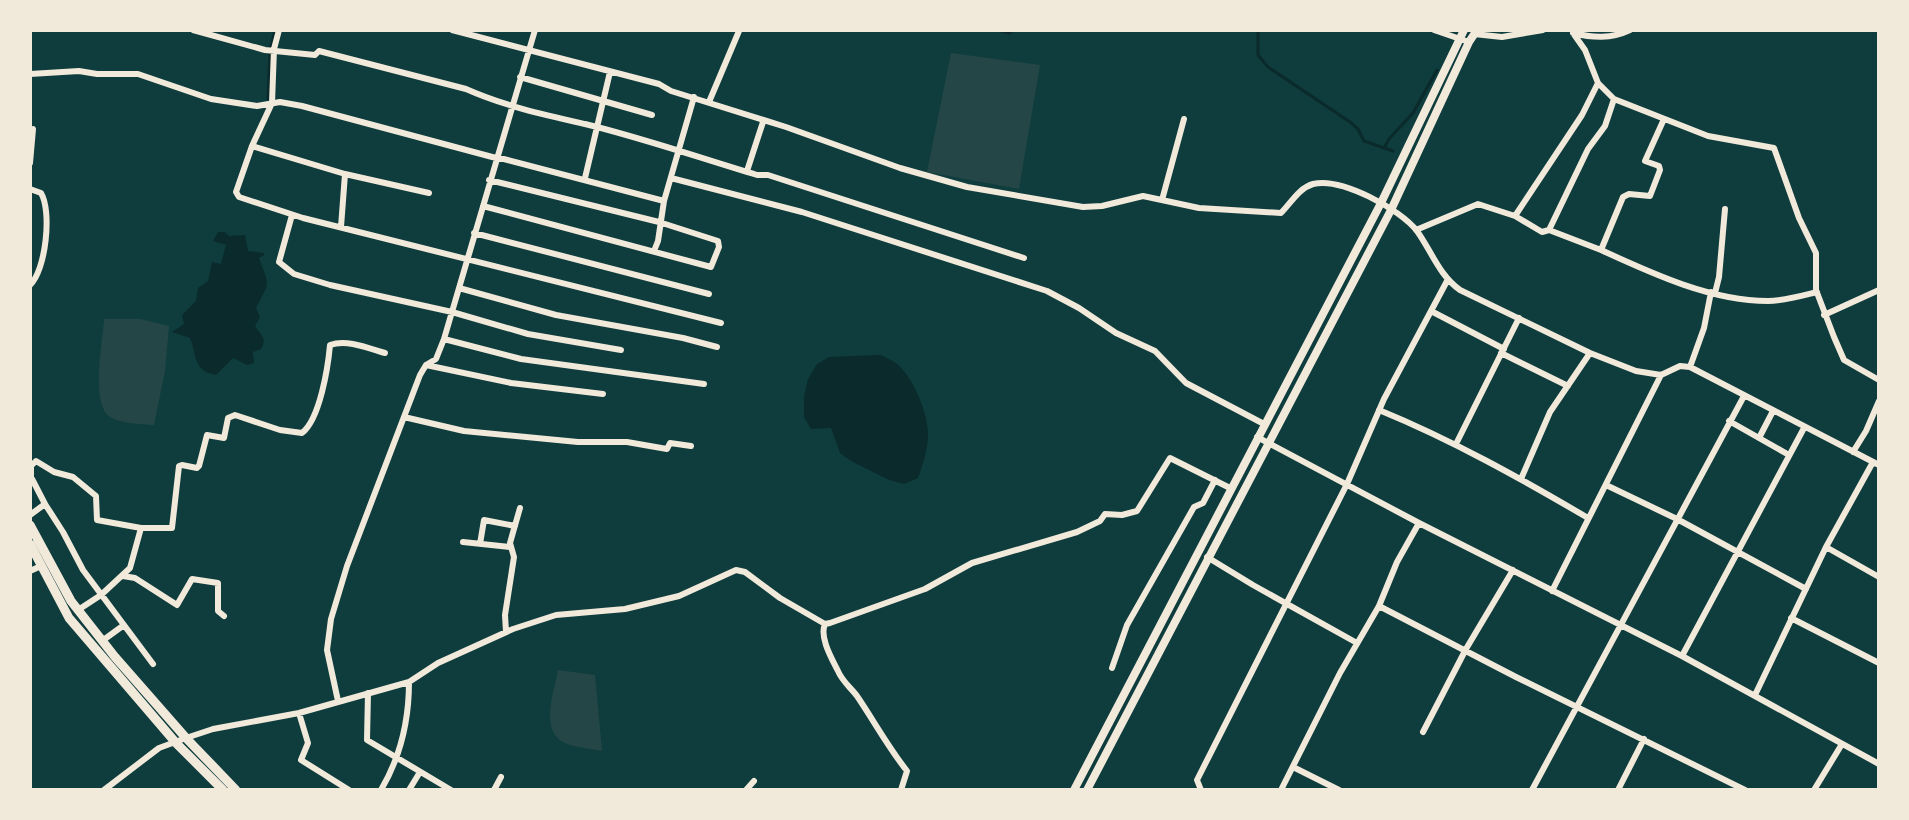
<svg xmlns="http://www.w3.org/2000/svg" width="1909" height="820" font-family="'Open Sans',sans-serif">
  <style>
    .green { fill: #244646 }
    .water { fill: #0a2a2b }
    .lines { fill: none; stroke-linecap: round; stroke-linejoin: round }
    .stream { stroke: #0a2a2b; stroke-width: 3 }
    .minor { stroke: #f1e9da; stroke-width: 6 }
    .secondary { stroke: #f1e9da; stroke-width: 8 }
    .primary { stroke: #f1e9da; stroke-width: 9 }
  </style>
  <rect width="100%" height="100%" fill="#0f3d3e"/>
  <path class="green" d="M951,53L1040,65L1019,189L927,172Z
    M104,319H140L169,326L165,371L154,425C141,424 122,424 110,417C90,404 103,341 104,319Z
    M558,670L595,675L602,751C590,748 574,748 563,742C539,729 555,690 558,670Z"/>
  <path class="water" d="M218,232H225L229,236L245,235L248,251L264,253V255L259,258C270,287 270,281 256,308L260,317L255,326C260,335 268,338 261,349L253,352L254,363L247,365L233,358L216,375C193,371 197,356 190,338L172,332L184,324L182,315L196,301L198,288L208,281L212,262L221,264L226,245L213,241Z
    M880,355C885,357 892,360 897,364C913,377 928,413 928,434C928,449 923,464 918,478L904,484L889,480L851,461L840,453L831,428L811,429L804,417V397L808,379L817,364L829,357Z"/>
  <g class="lines">
    <path class="stream" d="M998,30L1009,33L1013,30
      M1258,30V55L1268,67L1350,122L1358,129L1364,141L1393,151
      M268,99L270,51L275,30
      M1384,148L1389,139L1413,113L1437,70"/>
    <path class="minor" d="M193,30L265,50L315,55L319,51L466,89C504,106 545,115 585,124C643,138 700,158 757,175H768L1024,258
      M452,30L659,84L671,91L786,127L900,168L967,187L1083,207L1102,206L1143,196L1199,208L1281,213C1291,203 1299,188 1313,184C1341,177 1400,209 1417,231C1432,252 1439,275 1460,290L1590,353L1636,371L1661,375L1680,366L1690,367L1879,465
      M1434,30L1469,42
      M1573,33L1585,50L1598,83L1614,99L1708,136L1774,148L1799,218L1816,253V290L1834,337L1844,360L1879,380
      M1573,33C1593,38 1611,39 1630,30
      M1474,34L1502,37L1543,30
      M30,74L79,71L97,74H138L211,99L257,106L280,102L302,106L496,158
      M520,77L652,115
      M709,102L739,31
      M30,130L33,129L30,163
      M252,146L272,103L274,49L279,30
      M496,157L664,201
      M747,171L763,122
      M585,178L610,72
      M671,178L802,212L1047,291L1079,308L1116,333L1155,351L1186,383L1264,424
      M30,189L41,193C52,211 46,270 30,285
      M429,193L345,174L252,146L236,192L239,197L303,218L721,323
      M1162,200L1184,119
      M483,206L711,267L719,247L718,241L659,222L489,180
      M292,215L279,262L294,274L330,285L452,312L528,334L621,350
      M1515,216L1582,115L1598,83
      M341,227L345,174
      M1416,230L1478,204L1515,216L1542,232L1549,230L1601,250L1623,197L1629,194L1650,196L1660,170L1659,166L1645,161L1664,119
      M1549,230L1588,149L1605,126L1614,99
      M474,233L709,294
      M1601,250C1651,273 1711,301 1768,301C1784,301 1801,296 1817,292
      M654,251L658,241L664,201L694,97
      M459,288L556,315L683,338L717,347
      M1715,293L1719,277L1725,209
      M1431,311L1504,349
      M1824,315L1879,290
      M444,339L521,359L704,384
      M1501,353L1568,386
      M426,365L511,383L603,394
      M1690,367L1704,328L1711,292
      M1379,410C1452,440 1520,478 1588,518
      M404,417L464,431L578,442H627L667,449L670,443L691,446
      M1729,421L1789,455
      M1257,437L1419,523L1682,656L1879,764
      M1759,438L1773,411
      M1456,444L1519,318
      M1853,452L1866,431L1879,401
      M1521,479L1550,412L1590,353
      M1606,485L1677,519L1806,589
      M45,504L31,477V466L36,461L54,472L73,477L96,496L97,520L141,528
      M30,515L45,504L63,532L83,570L153,664
      M463,542L510,547
      M480,544L484,520L515,526
      M1826,547L1879,577
      M1207,557L1253,585L1357,643
      M30,571L41,566
      M123,576L135,578L177,605L192,579L218,583V611L224,616
      M1552,591L1661,375
      M1379,606L1516,677L1745,790
      M78,610L101,595L130,568L141,528H172L179,466L182,465L197,468L199,466L207,435L224,438L228,418L235,415L280,430L302,433C320,419 328,367 330,345C347,339 368,348 385,353
      M1791,618L1879,663
      M825,624C819,637 832,659 838,671C842,681 851,688 857,696C874,721 888,747 907,771L901,790
      M506,632L505,615L514,557L510,543L520,508
      M102,641L124,625
      M1682,656L1804,428
      M1112,668L1127,625L1194,507L1203,503L1215,480
      M368,693L367,740L451,790
      M1755,695L1826,547L1873,462
      M338,701L327,650L331,619L347,566L420,375L426,365L436,359L444,339L535,30
      M299,713L308,743L301,760L349,790
      M1423,732L1466,649L1513,570
      M1293,767L1339,790
      M104,790L159,748L186,738L213,729L299,713L409,682L438,663L513,629L556,615L625,609L679,596L736,570L745,572L780,598L825,624L830,623L925,589L972,563L1077,532L1100,521L1105,514L1122,515L1137,511L1170,458L1230,488
      M381,790C401,756 409,721 409,682
      M409,790L420,772
      M494,790L501,777
      M746,790L754,781
      M1201,790L1197,780L1347,484L1384,399L1447,281
      M1281,790L1340,673L1379,606L1397,562L1419,523
      M1532,790L1744,396
      M1618,790L1644,739
      M1814,790L1842,744"/>
    <path class="secondary" d="M1074,790L1381,203L1464,30
      M1087,790L1391,210L1469,42L1477,30"/>
    <path class="primary" d="M30,525L71,601L115,657L186,738L236,790
      M30,544L69,618L176,743L223,790"/>
  </g>
  <rect width="1909" height="820" fill="none" stroke="#f1e9da" stroke-width="64"/>
</svg>
